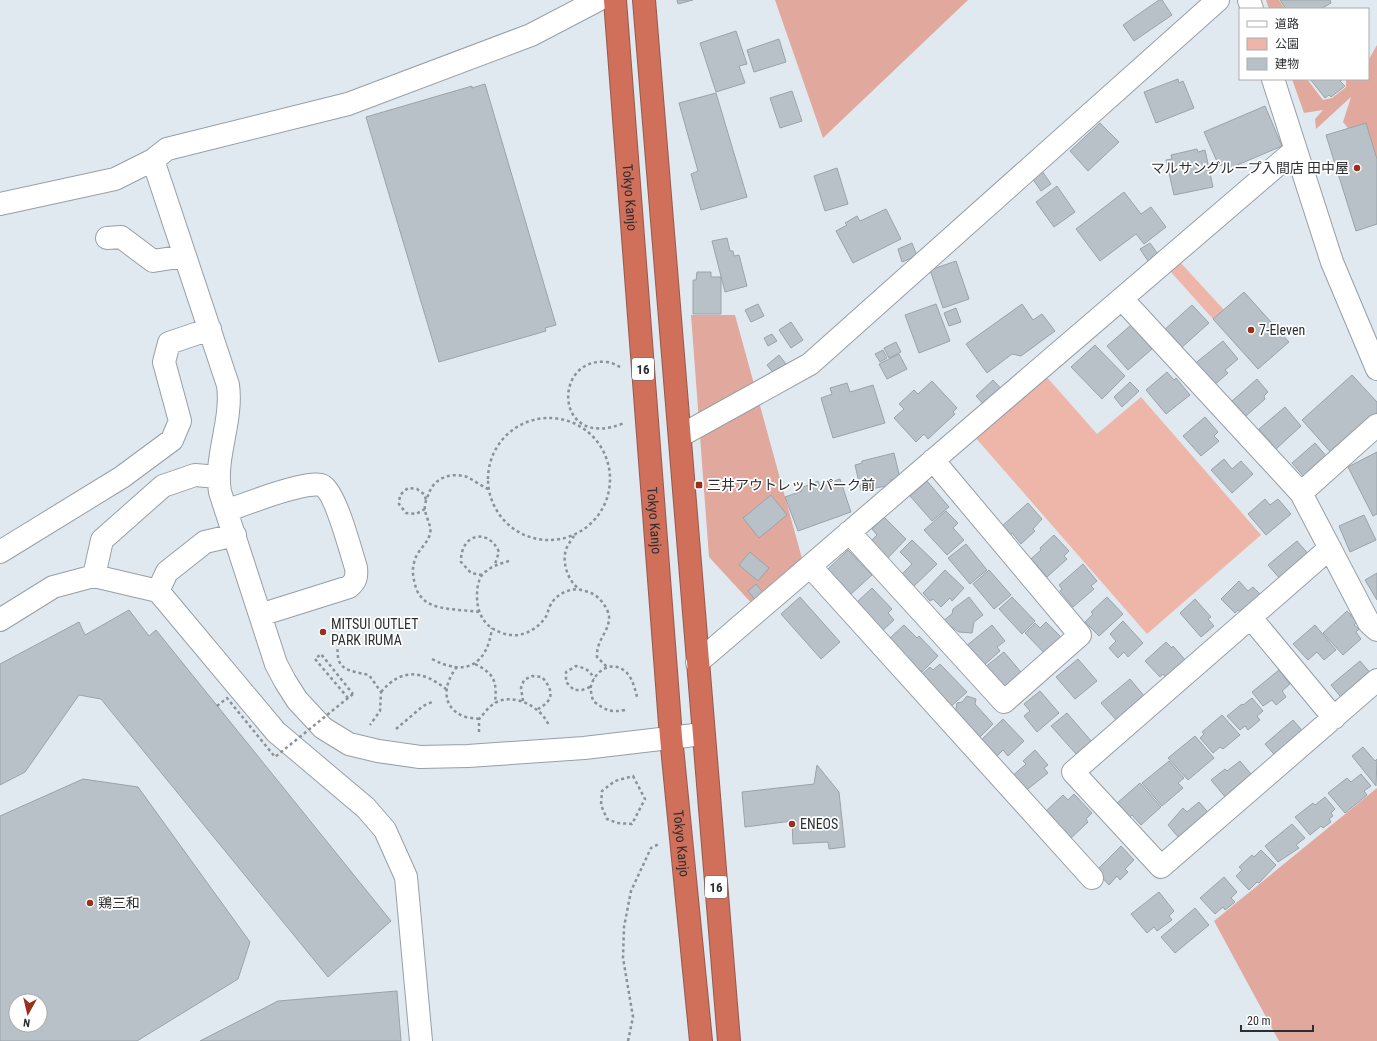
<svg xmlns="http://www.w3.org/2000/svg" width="1377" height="1041" font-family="'Roboto Condensed','Noto Sans JP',sans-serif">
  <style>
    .green { fill: #edb6a9 }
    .forest { fill: #e1a99d }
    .building { fill: #b8c1c8; stroke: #9aa3a9; fill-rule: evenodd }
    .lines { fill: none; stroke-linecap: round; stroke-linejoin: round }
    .minor-casing { stroke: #979fa6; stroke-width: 24 }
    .highway-casing { stroke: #97594c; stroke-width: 24 }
    .path { stroke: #8b9196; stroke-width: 2.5; stroke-dasharray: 3 3; stroke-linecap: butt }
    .minor { stroke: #fff; stroke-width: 22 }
    .highway { stroke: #d06f5a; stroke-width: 22 }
    .path-bridge { stroke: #8b9196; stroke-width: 2.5; stroke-dasharray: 3 3; stroke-linecap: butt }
    .poi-dot { fill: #99301b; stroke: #fff; stroke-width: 1.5 }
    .labels { text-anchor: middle; stroke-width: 3.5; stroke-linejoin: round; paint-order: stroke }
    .shield { fill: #fff; stroke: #6b6d70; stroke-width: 1 }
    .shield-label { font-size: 13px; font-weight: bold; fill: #2c2f32 }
    .poi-label { font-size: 14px; fill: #2c2f32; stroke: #fff; text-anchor: start }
    .street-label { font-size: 14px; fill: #2c2f32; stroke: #fff }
  </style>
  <rect width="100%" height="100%" fill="#e0e9f0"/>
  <path class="green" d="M1180,262L1224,310L1213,319L1170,271Z
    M1045,375L1097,434L1141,397L1261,535L1147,634L974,436Z"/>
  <path class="forest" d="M775,0H968L823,138Z
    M1266,0H1279L1285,9H1269Z
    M1377,45V164L1343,122L1351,97L1316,129L1315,119L1323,110L1304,113L1292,79H1307L1323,100L1332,98L1346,87V79H1368V61Z
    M691,315H735L803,562L755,607L709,557Z
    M1377,788V1041H1279L1214,921Z"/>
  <path class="building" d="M677,0H693L678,4Z
    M1159,0H1162L1172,15L1134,41L1123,25Z
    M1280,0H1330L1331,3L1321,9H1286Z
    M736,31L747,64L739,66L745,83L716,92L700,43Z
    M779,39L786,62L754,72L747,50Z
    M1178,79L1179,83L1183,81L1194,108L1156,123L1144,92Z
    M1310,79H1343L1340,81L1345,86L1331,97L1329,95L1325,98Z
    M485,84L556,325L545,328L546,331L439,362L366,117L472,86V88Z
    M792,91L802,121L780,128L770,98Z
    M716,93L747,197L701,210L691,174L698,171L679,103Z
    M1265,106L1282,146L1228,169L1226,163L1219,166L1204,132Z
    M1100,123L1119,142L1088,171L1070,151Z
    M1366,123L1377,159V224L1356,231L1326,135Z
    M1197,149L1198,152L1205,150L1213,187L1174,195L1166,160L1172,159L1171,155Z
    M837,168L848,204L825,211L814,176Z
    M1042,171L1051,184L1041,191L1032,178Z
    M1057,186L1075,212L1054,227L1036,202Z
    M1124,192L1141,214L1151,207L1166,227L1144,244L1136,234L1100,261L1076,229Z
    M886,209L901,239L853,263L836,231L847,225L845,223L857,216L860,221Z
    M727,238L730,251H733L734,256L739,255L747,286L725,292L712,241Z
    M912,243L917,256L902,262L898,249Z
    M1150,243L1160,257L1150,264L1140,249Z
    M956,261L969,299L943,308L930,270Z
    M697,272H711V277H721V314H693V280H696Z
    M1244,292L1289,342L1258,369L1213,319Z
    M758,304L764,316L751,322L745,310Z
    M936,304L950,341L919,353L905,315Z
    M1022,304L1033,320L1042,314L1055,331L1021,356L1012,354L987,373L966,344Z
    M1192,305L1209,323L1180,349L1163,331Z
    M956,308L961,322L949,326L944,313Z
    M791,322L803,340L791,348L779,330Z
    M1131,325L1152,349L1128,370L1107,346Z
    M772,334L777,341L768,346L764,338Z
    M1223,341L1238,359L1225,370L1228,373L1212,387L1193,365Z
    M896,342L901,352L889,358L884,348Z
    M1095,345L1125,376L1102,399L1071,367Z
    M883,350L887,358L880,362L875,354Z
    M899,354L907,369L887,379L879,364Z
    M779,355L790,369L778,379L767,365Z
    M1167,372L1174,380L1176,378L1190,395L1166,414L1146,390Z
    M1352,375L1377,402V416L1334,456L1302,420Z
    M1257,379L1268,392L1264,396L1265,399L1246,416L1232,401Z
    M993,380L1005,393L987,408L976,396Z
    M932,381L957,408L953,412L955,414L928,439L924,434L916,442L894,418L904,409L899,404L914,390L918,394Z
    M1130,382L1139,391L1122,407L1114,397Z
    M847,383L850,392L873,385L885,423L833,438L821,398L832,394L830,388Z
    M1285,407L1301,426L1276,449L1259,429Z
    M1205,417L1218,432L1214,436L1219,441L1201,456L1183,436Z
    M1315,443L1327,457L1306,479L1292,463Z
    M1377,452V514L1373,516L1348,467Z
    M894,453L900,478L890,480L891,485L861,491L855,465L862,463V461Z
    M1224,459L1232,469L1241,461L1253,474L1232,493L1211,470Z
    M840,479L851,512L798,531L785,497L802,491L801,488L818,481L820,486Z
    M927,481L949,507L932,521L910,496Z
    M771,495L787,515L759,538L743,518Z
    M1265,499L1270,505L1278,499L1291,514L1266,535L1248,514Z
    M1028,503L1042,519L1033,529L1035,531L1021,544L1012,533L1010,536L1002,526Z
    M946,511L958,523L953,528L964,540L947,555L924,530Z
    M1364,515L1376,540L1350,552L1339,526Z
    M884,517L906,539L886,560L869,543L877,535L872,529Z
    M1054,535L1069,551L1064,556L1067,559L1047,577L1031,559L1041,550L1040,548Z
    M912,540L937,564L913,587L901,575L912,564L900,552Z
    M1297,541L1310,556L1281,580L1268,565Z
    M966,544L987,570L970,584L948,558Z
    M848,550L872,575L851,594L827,570Z
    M750,552L769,568L758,581L739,565Z
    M1083,564L1097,581L1091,586L1094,589L1073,607L1060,591L1062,589L1059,585Z
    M945,570L964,588L952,601L950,598L941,607L933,599L930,601L923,593Z
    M989,570L1011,595L994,609L973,584Z
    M1377,573V600L1365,580Z
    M1239,581L1248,591L1253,587L1263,597L1244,616L1238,610L1235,613L1221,599Z
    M756,584L765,595L757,602L748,591Z
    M872,588L892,609L888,613L894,620L881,632L855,604Z
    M800,597L840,642L821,659L781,614Z
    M969,597L983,615L974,622L972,633L959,632L943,621L952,614L953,609Z
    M1012,597L1035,621L1022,634L999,609Z
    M1107,597L1123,614L1099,636L1085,622L1093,614L1091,612Z
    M1195,599L1211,617L1208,619L1214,626L1201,637L1180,613Z
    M129,610L149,636L156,630L391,921L328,977L101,699L79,695L25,772L0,785V664L79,622L85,635Z
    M1347,611L1357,622L1354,625L1359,629L1356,632L1361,639L1343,655L1323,633Z
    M1123,621L1143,643L1128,657L1124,652L1118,658L1109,648L1116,641L1110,634Z
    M1046,622L1066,642L1049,658L1025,633L1035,623L1040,628Z
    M904,625L917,638L919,636L938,656L922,672L917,667L914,670L889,639Z
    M992,625L1005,641L997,647L1000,651L982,667L965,647Z
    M1315,625L1336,650L1324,660L1317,652L1308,660L1293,644Z
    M1166,642L1172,648L1173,646L1187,662L1167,679L1163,674L1160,677L1145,661Z
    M1004,652L1026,678L1008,693L984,668Z
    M1078,659L1097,681L1075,699L1056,677Z
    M1360,661L1373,676L1344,701L1331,685Z
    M940,664L967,692L947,710L918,678L930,667L933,670Z
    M1279,670L1290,684L1282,691L1286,697L1276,705L1272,700L1263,706L1252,692Z
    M1130,679L1145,697L1117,721L1101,703Z
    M1040,691L1059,713L1037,732L1024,716L1030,711L1024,704Z
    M967,696L976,699L975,704L993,724L980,737L960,716L955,715L957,703L962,702Z
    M1252,698L1263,711L1257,716L1260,720L1248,730L1245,726L1240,730L1227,716L1242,704L1243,705Z
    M1067,713L1092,742L1077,755L1051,726Z
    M1222,715L1240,735L1223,749L1220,747L1213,753L1200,738L1204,734L1202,732Z
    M1003,719L1024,741L1008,756L1003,750L995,758L979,742Z
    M1293,720L1307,736L1280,761L1265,744Z
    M1195,736L1214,758L1188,780L1168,758Z
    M1363,747L1375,761L1377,759L1376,786L1352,756Z
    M1035,750L1048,765L1044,768L1048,773L1024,792L1011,777L1026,764L1023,761Z
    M1169,761L1184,778L1178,783L1183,788L1162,806L1142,783Z
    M1240,761L1256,780L1226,798L1211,780L1225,769L1227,771Z
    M817,765L839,792L845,847L829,849L828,842L793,844L792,821L745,827L742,792L814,784Z
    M1361,774L1371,786L1364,791L1367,795L1345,813L1328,793L1347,778L1351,782Z
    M83,779L138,787L250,942L238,979L137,1041H0V816ZM16,1001H40V1025H16Z
    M1140,783L1161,807L1141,825L1132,815L1129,818L1116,804Z
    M1074,794L1092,813L1086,819L1088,822L1069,840L1044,813L1063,795L1068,800Z
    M1325,797L1335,809L1331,813L1333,816L1329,819L1331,822L1323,828L1321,826L1310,835L1295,817L1313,803L1315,805Z
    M1199,802L1213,818L1184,844L1168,825L1183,808L1187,812Z
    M1292,824L1305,838L1296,845L1299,848L1278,862L1265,846Z
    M1121,846L1134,860L1125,869L1128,872L1120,880L1117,876L1109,885L1096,871Z
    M1261,850L1276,865L1259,883L1257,882L1249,890L1236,876L1242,870L1239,867L1252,855L1254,857Z
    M1224,877L1237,892L1231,898L1235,902L1225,910L1223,907L1215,914L1200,898Z
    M1159,892L1174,911L1169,916L1172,920L1157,931L1154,927L1147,933L1131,914Z
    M1195,908L1209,925L1175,953L1161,937Z
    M397,991L401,1041H200L278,1001Z"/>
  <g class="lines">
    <g class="minor-casing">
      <path id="minor" d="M1249,0L1252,9
        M1273,79L1332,262L1377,369
        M153,160L228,385C233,421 214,457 220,492L276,664L285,681L297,700L323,728L349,744L378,751L420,757L468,756L584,748L703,734
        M0,204L115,179L153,160L167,149L348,104L531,35L598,0
        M107,238L121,237L153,261L185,256
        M1122,299L1301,493L1369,623L1377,630
        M680,436L810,364L1218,0
        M1301,493L1377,425
        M226,511C243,505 311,478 323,486C336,494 351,552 356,568C357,577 356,581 349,587L260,615
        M849,532L1004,702L1080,635L933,460
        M1330,548L1073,772L1161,867L1377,680
        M0,552L122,477L172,440L180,421L164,362L169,343L210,329
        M810,566L1092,878
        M94,576L102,540L163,486L195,475L218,477
        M158,591L167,572L205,542L235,535
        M1251,618L1334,718
        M0,620L53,587L94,576L158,591L276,732L366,808L385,830L406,877L421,1041
        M697,663L1295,150"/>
    </g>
    <g class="highway-casing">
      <g id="highway">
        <path id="s1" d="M615,0L671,737L701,1041"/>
        <path d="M644,0L729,1041"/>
      </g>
    </g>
    <path class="path" d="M620,367C616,365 611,362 606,362C552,357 554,452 624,423
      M488 479a61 61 0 1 1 122 0a61 61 0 1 1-122 0Z
      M425,509L416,514L406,513L399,504L400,495L408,488L417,489L425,495L426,501
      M574,536C572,539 569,543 567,547C561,560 567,580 579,589C582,591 587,591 591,593C599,596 608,608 609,616C610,632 596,639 597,657L607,667
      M509,561C499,564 489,567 482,575C478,581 477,589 477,596C477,613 484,627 502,633C518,639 535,632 545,618C548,614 548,609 551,604C557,594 568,589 579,589
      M482,575L471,573L461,562C460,534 488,527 499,552L495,564
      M479,612C455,608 421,613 415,584C413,577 412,570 414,563C416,551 427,545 430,534C432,526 426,518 425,510C424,504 427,498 429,493C435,477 452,472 467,477C474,480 481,486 488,489
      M338,643C335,670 346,670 369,675L381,692L380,711L370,725
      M432,659C466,677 487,665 492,628
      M475,664C495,674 497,682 495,703
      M457,667C444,683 440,706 463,716C468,718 474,718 479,719
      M590,687L582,690H574L566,682V672L576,666C585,668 590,670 594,679
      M381,692C402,667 423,671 446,689
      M348,698L315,659L321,654L353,694
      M523,701L521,688L524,680L532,676L542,677C554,691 554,700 538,709
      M625,710C611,713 605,710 593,701C592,696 590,690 591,686C595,671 611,660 625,671C632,677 635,688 637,697
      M396,729L423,706L434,701
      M479,732V719C484,714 488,707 495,703C514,692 542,707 549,726
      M633,776L645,799L632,824L617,823L607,819L601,805L602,791L615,781Z
      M628,1041L633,1017L623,958L624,927L631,891L651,848L659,844"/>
    <use href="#minor" class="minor"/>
    <use href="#highway" class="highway"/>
    <path class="path-bridge" d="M217,706L227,698L275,757L353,694"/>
  </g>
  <g class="poi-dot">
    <circle cx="1357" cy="168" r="4"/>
    <circle cx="1251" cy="330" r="4"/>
    <rect x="695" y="481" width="8" height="8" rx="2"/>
    <circle cx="323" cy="632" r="4"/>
    <circle cx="792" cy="824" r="4"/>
    <circle cx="90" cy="903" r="4"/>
  </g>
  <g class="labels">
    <g class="shield">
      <rect x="632" y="358" width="22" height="22" rx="3"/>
      <rect x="705" y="876" width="22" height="22" rx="3"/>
    </g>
    <g class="shield-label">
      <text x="643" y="374">16</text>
      <text x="716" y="892">16</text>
    </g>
    <g class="poi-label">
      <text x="1349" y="173" text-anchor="end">マルサングループ入間店 田中屋</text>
      <text x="1259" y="335">7-Eleven</text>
      <text x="707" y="490">三井アウトレットパーク前</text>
      <text x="331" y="629">MITSUI OUTLET<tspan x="331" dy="16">PARK IRUMA</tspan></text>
      <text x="800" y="829">ENEOS</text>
      <text x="98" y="908">鶏三和</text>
    </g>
    <g class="street-label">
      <text dy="5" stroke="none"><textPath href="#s1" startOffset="198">Tokyo Kanjo</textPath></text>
      <text dy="5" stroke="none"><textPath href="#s1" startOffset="522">Tokyo Kanjo</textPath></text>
      <text dy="5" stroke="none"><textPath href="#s1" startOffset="846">Tokyo Kanjo</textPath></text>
    </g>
  </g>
  <rect x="1239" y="8" width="130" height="72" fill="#ffffff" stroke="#abacad"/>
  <rect x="1247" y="21" width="20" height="6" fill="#ffffff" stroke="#abacad"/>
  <text x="1275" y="28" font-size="12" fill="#2c2f32">道路</text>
  <rect x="1247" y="38" width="20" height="12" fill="#edb6a9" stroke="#abacad"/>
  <text x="1275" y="48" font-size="12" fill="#2c2f32">公園</text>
  <rect x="1247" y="58" width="20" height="12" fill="#b8c1c8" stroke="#abacad"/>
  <text x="1275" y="68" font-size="12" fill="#2c2f32">建物</text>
  <g transform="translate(28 1013) rotate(188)"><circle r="19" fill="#ffffff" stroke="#abacad"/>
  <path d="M0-3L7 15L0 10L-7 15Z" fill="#99301b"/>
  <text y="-6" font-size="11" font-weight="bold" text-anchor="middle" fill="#2c2f32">N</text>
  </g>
  <path d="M1241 1025v6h72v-6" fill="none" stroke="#2c2f32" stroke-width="2"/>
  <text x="1247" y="1025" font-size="12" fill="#2c2f32" stroke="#ffffff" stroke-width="3" paint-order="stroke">20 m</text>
</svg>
